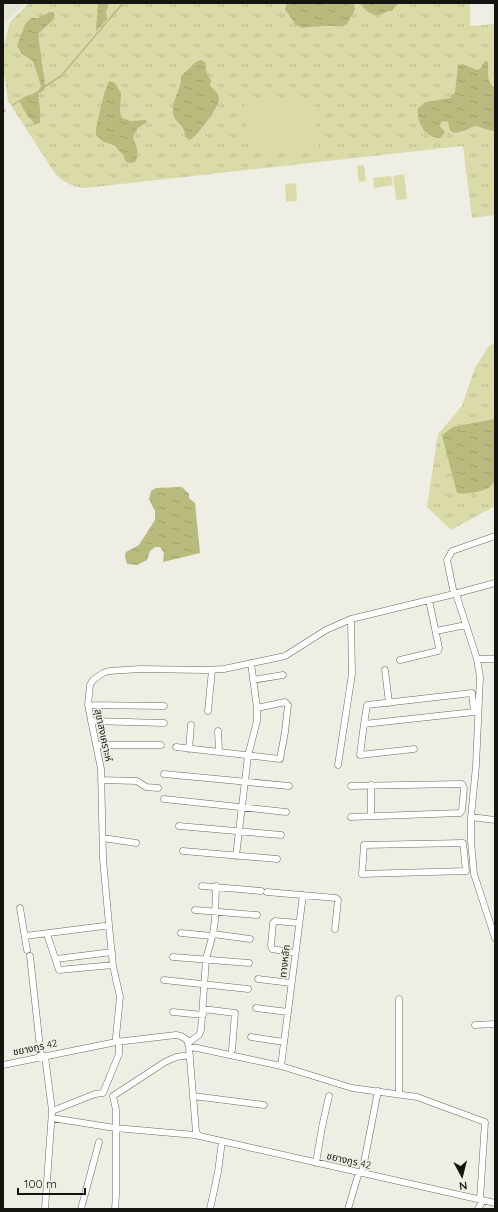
<svg xmlns="http://www.w3.org/2000/svg" width="498" height="1212" font-family="Quicksand,'Noto Sans Thai',sans-serif">
  <style>
    .built { fill: #e4e5d2 }
    .grass { fill: url(#grass-tufts) }
    .pitch { fill: #dadba9 }
    .water { fill: url(#water-ripples) }
    .lines { fill: none; stroke-linecap: round; stroke-linejoin: round }
    .stream { stroke: #b9ba7d; stroke-width: 1.5 }
    .minor-casing { stroke: #68695f; stroke-width: 7 }
    .minor { stroke: #fff; stroke-width: 6 }
    .labels { text-anchor: middle; stroke-width: 3; stroke-linejoin: round; paint-order: stroke }
    .street-label { font-size: 10px; fill: #141411; stroke: #eeeee4 }
  </style>
  <defs>
    <pattern id="grass-tufts" width="24" height="20" patternUnits="userSpaceOnUse"><rect width="24" height="20" fill="#dadba9"/><path d="M3 7l-1-3M5 7V3M7 7l1-3M15 17l-1-3M17 17v-4M19 17l1-3" fill="none" stroke="#babb90"/></pattern>
    <pattern id="water-ripples" width="26" height="14" patternUnits="userSpaceOnUse"><rect width="26" height="14" fill="#b9ba7d"/><path d="M2 4q2-2 4 0t4 0M15 11q2-2 4 0t4 0" fill="none" stroke="#9e9f6b"/></pattern>
  </defs>
  <rect width="100%" height="100%" fill="#eeeee4"/>
  <path class="built" d="M3,3H26L3,25Z"/>
  <path class="grass" d="M29,3H470V26L495,24V215L472,218L463,146L85,188C73,187 65,183 56,175L8,101L3,66V50L6,36L10,22Z
    M495,342V506L451,530L427,507L438,434L462,406L475,368L488,347Z"/>
  <path class="pitch" d="M314,98L319,147L249,154L244,105Z
    M364,165L366,181L359,182L357,166Z
    M404,174L407,199L396,200L393,176Z
    M391,176L393,185L374,188L373,178Z
    M296,183L297,201L286,202L285,184Z"/>
  <path class="water" d="M98,3H109L106,12L107,19L96,31Z
    M287,3H354L355,9L347,24L341,26H317L302,28L296,25L285,9Z
    M360,3H398L392,11H387C377,19 367,14 360,3Z
    M50,12H53L55,15L53,20L38,34L45,85L44,90L38,94L40,109V123L34,125L32,120L28,117L19,101C25,94 37,96 41,86L33,61L22,54L17,46L25,24L31,18H38Z
    M201,60L205,62L207,74L211,80L210,86C214,90 219,93 219,99C219,107 197,136 190,140L185,137C187,126 174,123 173,113C172,99 182,89 181,76L196,62Z
    M485,61L488,62C488,71 486,83 495,88V131C487,131 481,126 474,126C470,128 455,136 451,131C449,129 449,125 448,122L444,121L441,122C438,128 443,128 445,132L441,138C425,138 416,122 418,108L426,102L450,98L455,92L458,66L462,64L477,70L480,69Z
    M109,81L115,83L121,93L120,112L122,118L131,121L146,120L147,122L138,128L133,136C135,146 141,152 135,162L130,163L126,162L123,155L114,145L102,141L96,135V128L104,94Z
    M495,419V481C493,483 492,485 490,487C484,491 465,495 457,493L442,435L453,427Z
    M182,487L189,494V498L195,503L200,553L163,562L164,553L160,547H155L150,551L147,560L137,565L127,564L125,556L126,552L139,545L155,520V511L149,499L151,491L156,488Z"/>
  <g class="lines">
    <path class="stream" d="M44,87L61,76L123,3
      M13,105L19,101
      M3,113L5,110"/>
    <g class="minor-casing">
      <path id="minor" d="M454,594L447,560L452,551L495,536
        M456,594L477,659L480,677L476,766L471,817V841L474,874L495,938
        M436,631L466,625
        M477,659H495
        M400,660L438,651L439,648L429,600
        M385,670L389,703
        M253,680L283,675
        M472,693L474,712L364,724L367,705Z
        M88,705L164,706
        M208,711L212,670
        M91,721L164,723
        M364,724L360,755L414,749
        M218,731L219,752
        M96,745H161
        M176,747L280,759L285,732L288,705L285,702L257,708
        M189,749L191,725
        M338,765L352,674L351,619
        M164,774L289,786
        M101,780L137,781L146,787L158,788
        M371,785V816
        M351,786L459,784H462L464,788L462,810L460,813L351,817
        M164,799L286,812
        M471,817L495,820
        M179,826L281,835
        M103,838L136,843
        M463,843L466,871L362,874L364,845Z
        M183,851L277,859
        M236,856L248,756L257,721V708L251,663
        M202,886L261,891
        M267,892L336,898L338,900L335,929
        M20,908L27,950
        M195,910L257,915
        M181,933L212,936
        M47,934L59,970L113,965
        M213,934L250,939
        M25,936L104,926
        M295,953L272,949L271,945L273,923L275,921L299,923
        M30,956L41,1056
        M173,957L249,963
        M56,959L112,952
        M258,979L291,983
        M164,980L248,989
        M256,1008L288,1012
        M203,1009L235,1013L232,1050
        M173,1012L203,1015
        M475,1025L495,1024
        M251,1037L284,1042
        M116,1042V1037L120,997L113,966L110,936L103,859L101,769L88,705L90,685L93,680L103,673L109,671L140,669L205,670L224,669L285,656L326,630L351,619L454,594L495,583
        M188,1043L199,1035L201,1030L206,959L213,934L215,920L216,886
        M189,1047L197,1048L281,1066L352,1088L417,1097L485,1122L480,1199
        M45,1056L52,1111
        M3,1065L116,1042L176,1035L181,1036L187,1040L189,1047L196,1132L199,1136
        M281,1066L303,895
        M399,1093V999
        M193,1096L264,1105
        M52,1118L115,1128L195,1135L495,1203
        M316,1163L322,1127L329,1096
        M362,1173L378,1091
        M45,1209L52,1111L95,1094L103,1093L119,1054V1041
        M81,1209L99,1142
        M115,1209L116,1195V1110L113,1096L165,1062L176,1057L190,1055
        M210,1209L218,1172L222,1141
        M348,1209L359,1172
        M478,1209L483,1200"/>
    </g>
    <use href="#minor" class="minor"/>
  </g>
  <g class="labels">
    <g class="street-label">
      <text transform="translate(104 735) rotate(78)" y="4">สุขาสงเคราะห์</text>
      <text transform="translate(284 961) rotate(-83)" y="4">ทางหลัก</text>
      <text transform="translate(35 1047) rotate(-12)" y="4">ชยางกูร 42</text>
      <text transform="translate(349 1160) rotate(13)" y="4">ชยางกูร 42</text>
    </g>
  </g>
  <rect width="498" height="1212" fill="none" stroke="#141411" stroke-width="8"/>
  <g transform="translate(462 1176) rotate(173)" stroke="#eeeee4" stroke-width="3" paint-order="stroke">
  <path d="M0-3L7 15L0 10L-7 15Z" fill="#141411"/>
  <text y="-6" font-size="11" font-weight="bold" text-anchor="middle" fill="#141411">N</text>
  </g>
  <path d="M18 1188v6h67v-6" fill="none" stroke="#141411" stroke-width="2"/>
  <text x="24" y="1188" font-size="12" fill="#141411" stroke="#eeeee4" stroke-width="3" paint-order="stroke">100 m</text>
</svg>
